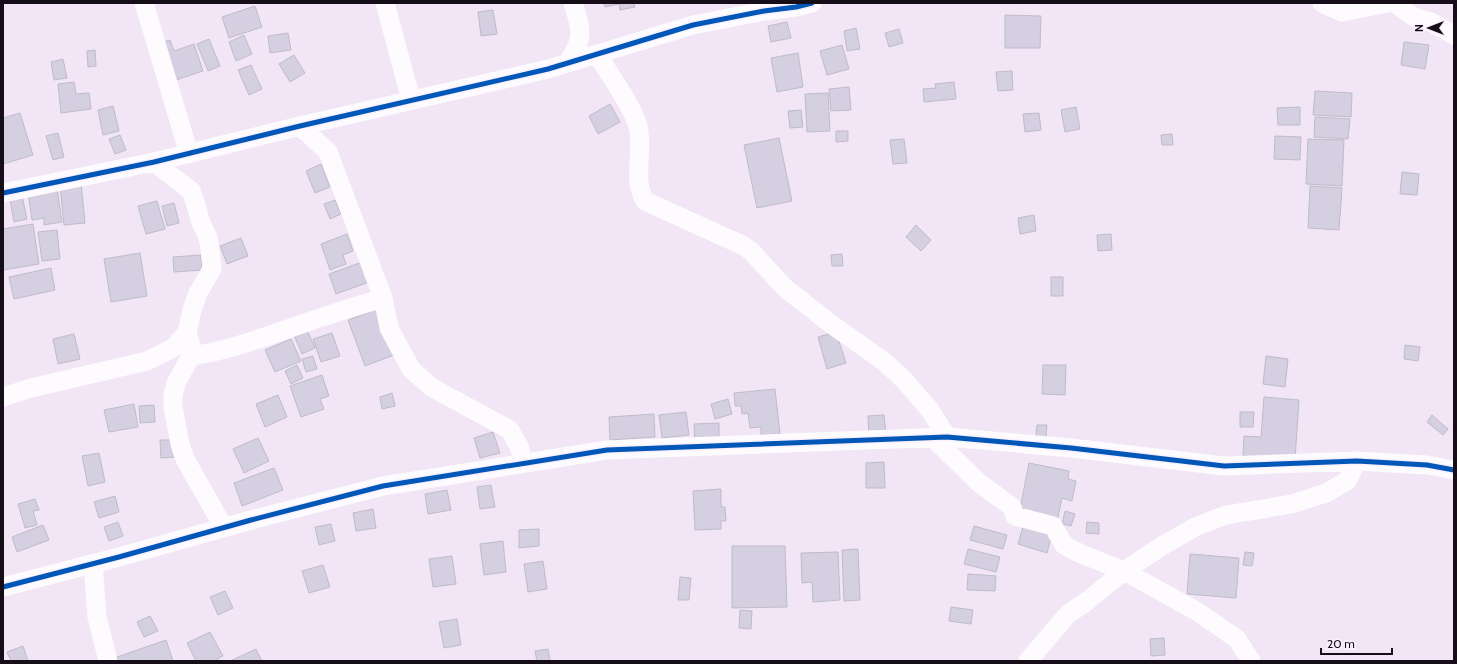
<svg xmlns="http://www.w3.org/2000/svg" width="1457" height="664" font-family="Cabin,sans-serif">
  <style>
    .building { fill: #d4cfe1; stroke: #c0bbc9 }
    .lines { fill: none; stroke-linecap: round; stroke-linejoin: round }
    .minor { stroke: #fdfbfe; stroke-width: 19 }
    .cycleway-casing { stroke: #f9f0fd; stroke-width: 8 }
    .cycleway { stroke: #0057b8; stroke-width: 5 }
  </style>
  <rect width="100%" height="100%" fill="#f1e5f6"/>
  <path class="building" d="M604,3H634L635,7L620,10L619,4L605,7Z
    M255,6L262,27L229,38L222,17Z
    M493,10L497,34L481,36L478,12Z
    M1005,15L1041,16L1040,48H1005Z
    M787,22L791,38L771,42L768,26Z
    M856,28L860,49L847,51L844,31Z
    M899,29L903,43L889,47L885,33Z
    M288,33L291,50L270,53L268,36Z
    M244,35L252,54L236,61L229,42Z
    M209,39L220,66L208,71L197,44Z
    M170,40L174,51L194,44L203,71L170,82L158,44Z
    M1404,42L1429,45L1425,69L1401,65Z
    M842,45L849,69L827,75L820,51Z
    M95,50L96,66L88,67L87,51Z
    M798,53L803,87L777,92L771,58Z
    M294,55L305,73L290,82L279,64Z
    M63,59L67,78L54,80L51,62Z
    M251,65L262,89L249,95L238,70Z
    M1012,71L1013,90L998,91L996,72Z
    M74,82L76,94L89,93L91,109L61,113L58,84Z
    M954,82L956,99L924,102L923,89L936,88L935,84Z
    M849,87L851,110L831,111L829,89Z
    M1315,91L1352,93L1351,117L1313,115Z
    M828,93L830,131L807,132L805,94Z
    M610,104L620,122L598,134L589,116Z
    M113,106L119,131L103,135L98,110Z
    M1076,107L1080,129L1065,132L1061,110Z
    M1300,107V125H1278L1277,108Z
    M801,110L803,127L790,128L788,111Z
    M20,113L33,155L3,164V118Z
    M1039,113L1041,130L1025,132L1023,114Z
    M1315,117L1350,119L1348,139L1314,137Z
    M836,131H848V141L836,142Z
    M58,133L64,157L53,160L46,136Z
    M1172,134L1173,145H1162L1161,135Z
    M120,135L126,150L115,154L109,139Z
    M1275,136L1301,137L1300,160L1274,159Z
    M779,138L792,201L757,208L744,145Z
    M904,139L907,163L893,164L890,140Z
    M1308,139L1344,140L1342,186L1306,184Z
    M321,164L330,187L315,193L306,171Z
    M1402,172L1419,174L1417,195L1400,194Z
    M81,183L85,223L64,225L60,185Z
    M1310,186L1342,188L1339,230L1308,228Z
    M57,188L62,222L44,225V218L32,220L28,192Z
    M21,191L27,219L14,222L9,194Z
    M335,200L341,214L330,219L324,204Z
    M157,201L165,229L146,234L138,206Z
    M174,203L179,223L167,226L162,206Z
    M1034,215L1036,231L1020,234L1018,218Z
    M33,224L39,264L3,270V229Z
    M916,225L931,240L921,251L906,237Z
    M57,230L60,259L42,261L38,232Z
    M347,234L353,251L343,255L346,264L330,270L321,244Z
    M1111,234L1112,250L1098,251L1097,235Z
    M241,238L248,256L227,264L220,246Z
    M140,253L147,296L111,302L104,259Z
    M842,254L843,266H832L831,255Z
    M201,255L202,270L174,272L173,257Z
    M362,262L369,282L336,294L329,274Z
    M51,268L55,290L14,299L9,277Z
    M1051,277H1063V296H1051Z
    M377,309L394,355L365,366L348,320Z
    M306,328L315,348L302,354L293,333Z
    M836,332L846,363L827,369L818,337Z
    M332,333L340,356L321,362L313,339Z
    M74,334L80,359L58,364L53,339Z
    M291,339L301,361L275,372L265,350Z
    M1405,345L1420,347L1418,361L1404,359Z
    M313,356L317,369L306,372L302,359Z
    M1266,356L1288,359L1285,387L1263,384Z
    M297,365L303,378L291,384L285,371Z
    M1043,365H1066L1065,395L1042,394Z
    M322,375L329,396L320,399L324,409L301,417L290,386Z
    M775,389L780,434L761,435V427L750,428L748,413L742,414L741,406H735L734,393Z
    M392,393L395,406L382,409L380,397Z
    M278,395L287,417L265,427L256,404Z
    M1264,397L1299,400L1295,460L1243,456L1244,436L1261,437Z
    M728,399L732,414L715,419L711,404Z
    M134,404L138,427L109,432L104,410Z
    M154,405L155,422L140,423L139,406Z
    M686,412L689,435L662,438L659,415Z
    M1240,412H1254L1253,427H1240Z
    M654,414L655,437L610,440L609,417Z
    M884,415L886,434L869,436L868,416Z
    M1432,415L1448,429L1443,435L1427,422Z
    M719,423V441L695,442L694,424Z
    M1037,425H1047L1046,437L1036,436Z
    M493,432L500,453L480,458L474,438Z
    M258,438L269,461L244,473L233,449Z
    M160,440H174L175,457L161,458Z
    M99,453L105,482L88,486L82,456Z
    M884,462L885,488H866V463Z
    M1029,463L1069,471L1068,479L1076,481L1072,501L1062,498L1057,522L1019,514Z
    M274,468L283,490L242,506L234,483Z
    M491,485L495,507L480,509L477,487Z
    M721,489V507H725L726,521H721V529L695,530L693,491Z
    M447,490L451,510L428,514L425,494Z
    M115,496L119,512L99,518L94,502Z
    M35,499L39,510L33,511L37,525L25,528L18,504Z
    M373,509L376,528L356,531L353,513Z
    M1065,511L1075,514L1071,526L1062,524Z
    M118,522L123,536L109,541L104,527Z
    M1087,522L1099,523V534L1086,533Z
    M1024,523L1053,531L1047,553L1018,544Z
    M331,524L335,541L319,545L315,527Z
    M43,525L49,540L17,552L12,537Z
    M974,526L1007,535L1003,549L970,540Z
    M539,529V546L519,548V530Z
    M503,541L506,572L484,575L480,544Z
    M732,546H785L787,607L732,608Z
    M858,549L860,600L844,601L842,550Z
    M968,549L1000,557L996,572L964,564Z
    M838,552L840,600L813,602L812,582L802,583L801,553Z
    M1245,552L1254,553L1252,566L1243,565Z
    M1190,554L1239,558L1236,598L1187,594Z
    M452,556L456,584L433,587L429,559Z
    M543,561L547,589L528,592L524,564Z
    M323,565L330,587L309,593L302,571Z
    M968,574L996,576L995,591L967,590Z
    M680,577L691,578L689,600H678Z
    M225,591L233,608L218,615L210,597Z
    M951,607L973,610L971,624L949,621Z
    M740,610L752,611L751,629L739,628Z
    M150,616L158,631L144,637L137,622Z
    M457,619L461,645L444,648L439,622Z
    M210,632L223,656L214,661H196L187,643Z
    M1164,638L1165,655L1151,656L1150,639Z
    M166,640L173,661H118L117,657Z
    M23,646L28,661H11L7,652Z
    M256,649L262,661H230Z
    M548,649L550,661H537L535,651Z"/>
  <g class="lines">
    <path class="minor" d="M144,3L189,154
      M385,3L411,100
      M1322,3L1342,12L1388,3
      M1394,3L1414,17L1431,22L1454,35
      M597,54C609,74 632,105 638,126C644,149 632,180 645,201L744,246L751,251L785,288L831,324L886,363L904,380L930,410L947,437
      M568,62C585,38 581,29 573,3
      M300,126L328,152L383,298L389,328L411,369L431,387L510,430L520,449L523,463
      M154,162L191,191L197,208L200,220L208,238L210,248L212,269L198,293L192,310L187,333L191,345V356L176,383L173,395V407L180,444L185,459L224,528
      M3,193L154,162L300,126L548,69L693,25L764,11L796,7L812,3
      M191,356C232,350 269,335 308,322C333,313 358,306 383,298
      M3,397L31,388L147,361L173,348L187,333
      M932,437L978,482L1012,507L1015,516L1053,526L1064,545L1079,553L1124,571L1198,612L1237,639L1251,661
      M93,564L97,617L108,661
      M3,587L119,557L251,520L383,486L607,450L947,437L1071,448L1224,466L1357,461L1427,465L1454,470
      M1028,661L1068,614L1086,602L1124,571L1162,546L1195,527L1226,515L1292,504L1326,493L1347,481L1357,461"/>
    <g class="cycleway-casing">
      <path id="cycleway" d="M3,193L154,162L300,126L548,69L693,25L764,11L796,7L812,3
        M3,587L119,557L251,520L383,486L607,450L947,437L1071,448L1224,466L1357,461L1427,465L1454,470"/>
    </g>
    <use href="#cycleway" class="cycleway"/>
  </g>
  <rect width="1457" height="664" fill="none" stroke="#150d18" stroke-width="8"/>
  <g transform="translate(1429 28) rotate(270)" stroke="#f9f0fd" stroke-width="3" paint-order="stroke">
  <path d="M0-3L7 15L0 10L-7 15Z" fill="#150d18"/>
  <text y="-6" font-size="11" font-weight="bold" text-anchor="middle" fill="#150d18">N</text>
  </g>
  <path d="M1321 648v6h71v-6" fill="none" stroke="#150d18" stroke-width="2"/>
  <text x="1327" y="648" font-size="12" fill="#150d18" stroke="#f9f0fd" stroke-width="3" paint-order="stroke">20 m</text>
</svg>
